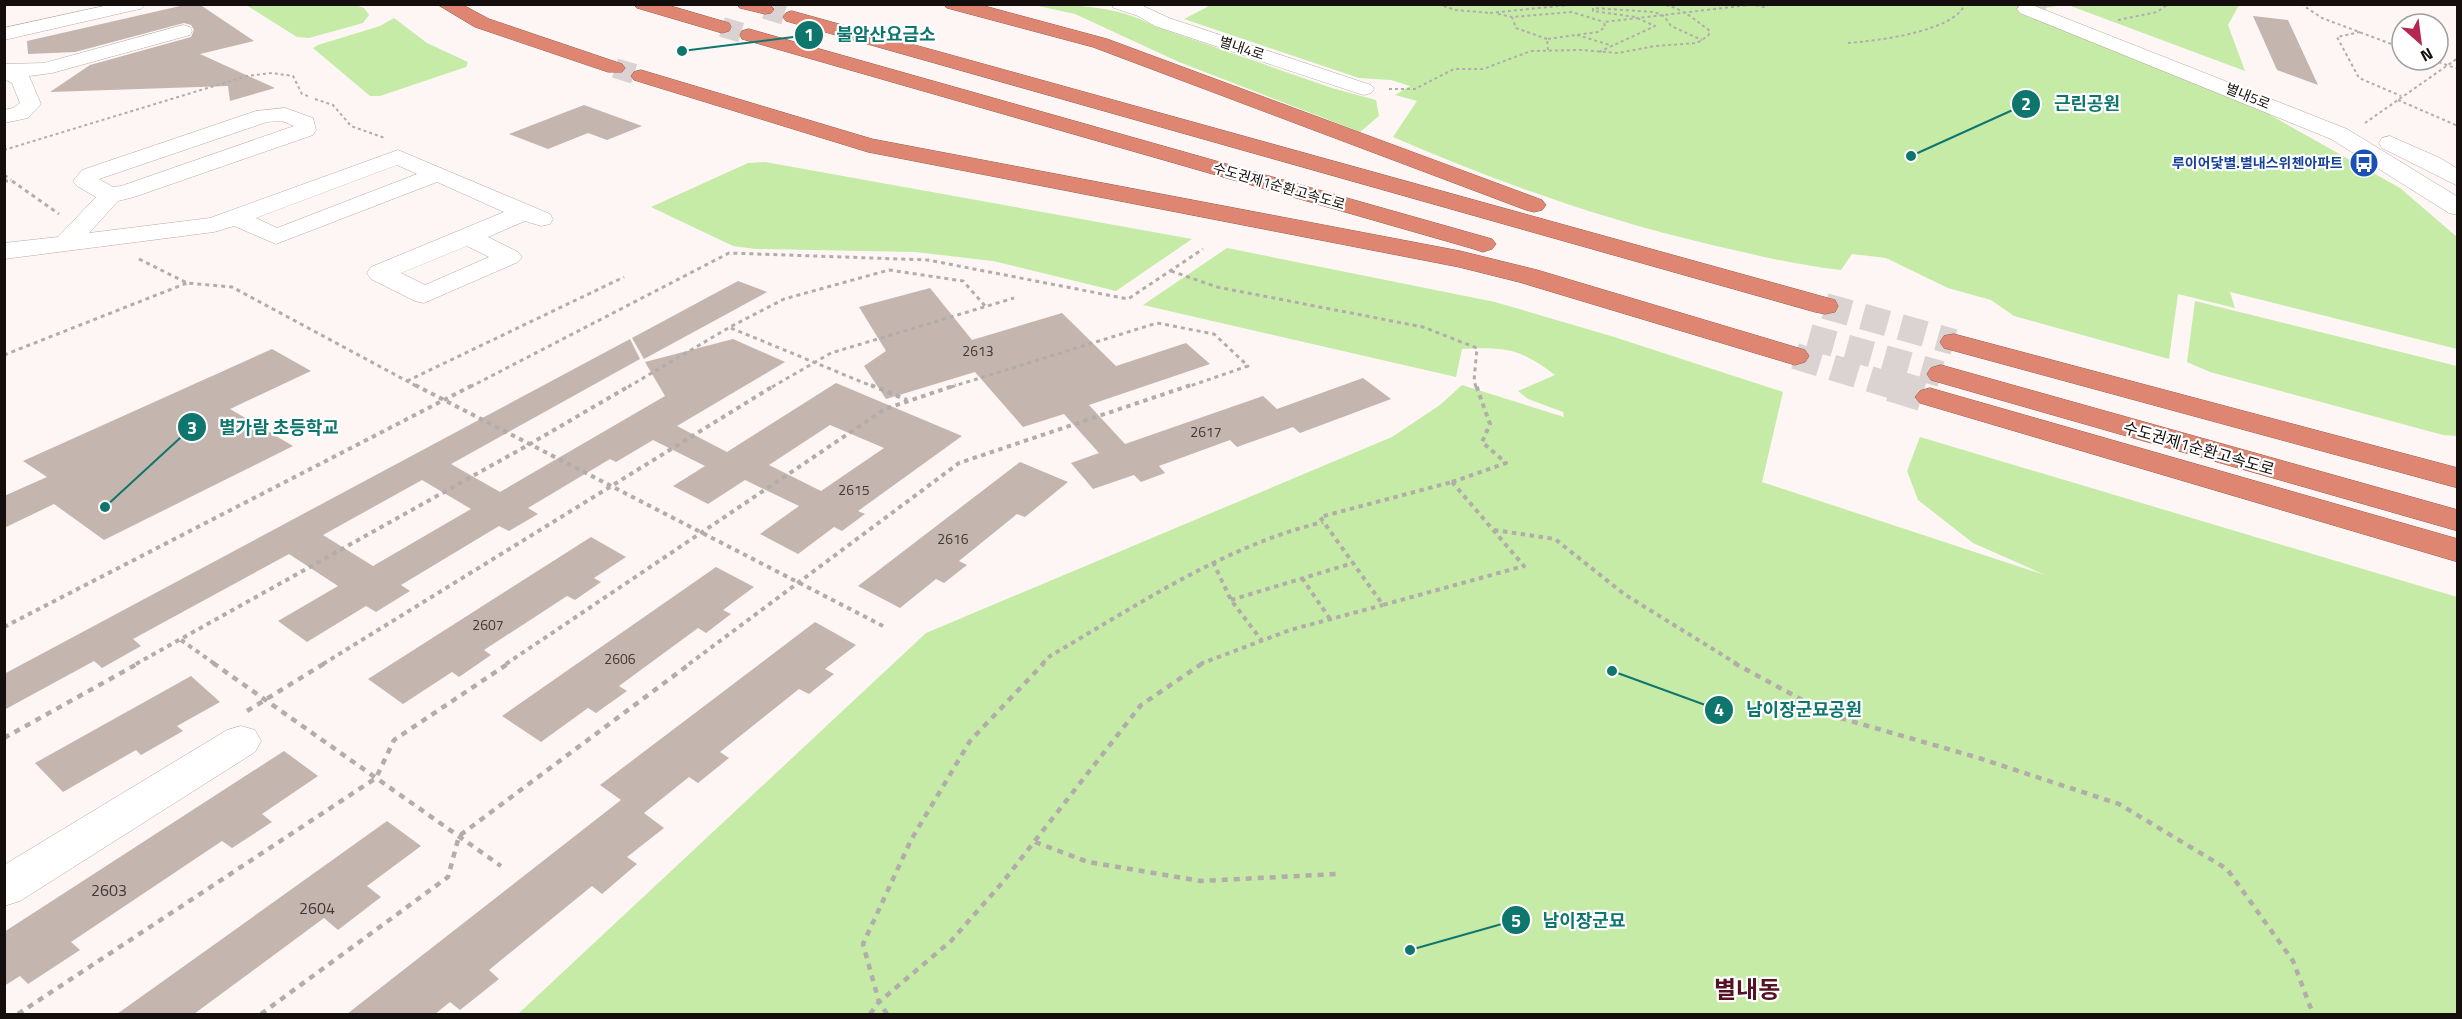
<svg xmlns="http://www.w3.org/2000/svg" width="2462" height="1019" font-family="'Titillium Web','Noto Sans KR',sans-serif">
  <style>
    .green { fill: #c5eba6 }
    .building { fill: #c4b5af; fill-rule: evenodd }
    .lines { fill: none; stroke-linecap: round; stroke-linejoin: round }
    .minor-tunnel { stroke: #dad3d1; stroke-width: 20; stroke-dasharray: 20 10; stroke-linecap: butt }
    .highway-tunnel-far2 { stroke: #dad3d1; stroke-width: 20; stroke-dasharray: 20 10; stroke-linecap: butt }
    .highway-tunnel-far1 { stroke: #dad3d1; stroke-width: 26; stroke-dasharray: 26 13; stroke-linecap: butt }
    .highway-tunnel { stroke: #dad3d1; stroke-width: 33; stroke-dasharray: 33 16; stroke-linecap: butt }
    .minor-casing { stroke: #b9aaa4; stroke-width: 1 }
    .highway-casing { stroke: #975c4e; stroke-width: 1 }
    .path-far3 { stroke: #b2acaa; stroke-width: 2; stroke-dasharray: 3 3; stroke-linecap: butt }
    .path-far2 { stroke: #b2acaa; stroke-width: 3; stroke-dasharray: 4 4; stroke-linecap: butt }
    .path-far1 { stroke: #b2acaa; stroke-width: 4; stroke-dasharray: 4.5 4.5; stroke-linecap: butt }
    .path { stroke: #b2acaa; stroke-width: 4.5; stroke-dasharray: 6 6; stroke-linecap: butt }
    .minor { fill: #fff; fill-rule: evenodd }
    .highway { fill: #de8671; fill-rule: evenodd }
    .labels { text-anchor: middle; stroke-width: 4.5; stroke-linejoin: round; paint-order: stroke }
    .far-street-label { font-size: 14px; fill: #140f0d; stroke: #fff }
    .far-transit-label { font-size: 14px; font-weight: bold; fill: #164399; stroke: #fff; text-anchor: end }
    .number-label { font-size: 14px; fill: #403836 }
    .street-label { font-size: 16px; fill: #140f0d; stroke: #fff }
    .near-number-label { font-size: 16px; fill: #403836 }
    .near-quarter-label { font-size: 24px; font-weight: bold; fill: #561122; stroke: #fff }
    .leader { fill: none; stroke: #0f766e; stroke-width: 2 }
    .callout-dot { fill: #0f766e; stroke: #fff; stroke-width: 2 }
    .mark-label { font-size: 18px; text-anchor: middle; font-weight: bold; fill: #fff }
    .callout-label { font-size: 18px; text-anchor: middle; font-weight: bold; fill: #0f766e; stroke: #fff; stroke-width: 4.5; stroke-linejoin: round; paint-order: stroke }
  </style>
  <rect width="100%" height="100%" fill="#fdf6f4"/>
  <path class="green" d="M1213,4L2062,5L2022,12L2256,107L2400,188L2457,237V349L2230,292L2235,308L2178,294L2169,359L2014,316L1991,300L1948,288L1886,258L1852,254L1841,270C1797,265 1755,255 1712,245C1601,219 1497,182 1393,137L1417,101L1395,95L1410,86L1391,80L1359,78L1184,19Z
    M246,5H355L364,8L369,15L363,23L309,38L297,37Z
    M1034,5C1076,5 1116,5 1154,26L1332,88L1376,100L1379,116L1360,132L1179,62L1075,14Z
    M2068,5H2239L2228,25L2245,71Z
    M394,18L427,43L468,62L466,67L380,96H370L313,48L318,45L380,26Z
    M765,162L1192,239L1116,291L993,261L915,252L756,249L733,246L651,207L748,163Z
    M1227,248L1495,302L1611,336L1783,392L1762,482L2045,575L1973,543L1918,500L1907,471L1920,437L2457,597V1014H518L926,633L1392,437L1440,405L1462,385L1564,417L1563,412L1528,399L1518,391L1555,375C1519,348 1506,347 1462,349L1456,377L1143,305Z
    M2195,301L2457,366V436L2443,435L2210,372L2187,362Z"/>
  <path class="building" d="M189,4H199L254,41L200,54L275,88L230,101L228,86L50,92L90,65L191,37L194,30L191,25L184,23L75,52L28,54L27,41Z
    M2253,16L2288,20L2318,85L2277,70Z
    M584,105L642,126L607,140L588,133L548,149L509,134Z
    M738,281L767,292L644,359L632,338Z
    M930,288L972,340L1062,313L1116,366L1186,343L1210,364L1089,405L1125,444L1263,396L1277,409L1363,378L1391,399L1300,433L1293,427L1237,447L1230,440L1159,466L1165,473L1141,482L1134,475L1093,489L1071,463L1099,453L1064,414L1023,427L975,372L886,399L864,366L886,351L859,307Z
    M630,339L640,359L451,464L500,492L665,396L645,362L733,339L785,362L677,426L727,452L836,383L962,436L858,511L865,514L842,531L834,527L798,554L760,534L799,506L745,480L708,504L673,486L705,466L653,440L616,462L610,459L528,508L538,514L509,531L499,526L401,585L410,591L376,612L366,606L307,642L278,621L338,586L289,554L133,639L141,646L102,668L94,661L4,710V674ZM830,425L884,448L821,491L769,465ZM422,480L471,509L373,566L323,535Z
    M272,349L311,371L230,409L293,446L104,540L54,504L4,528V496L47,477L23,461Z
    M1020,462L1068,482L1025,517L1017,514L959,561L967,565L944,583L936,579L900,608L858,586Z
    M591,537L626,557L594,578L601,582L575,600L567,596L484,650L491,655L459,677L452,672L403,704L368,679Z
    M716,567L754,587L723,610L731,614L706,633L698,628L619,686L627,691L596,713L588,708L541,742L502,716Z
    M815,622L856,645L825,669L834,674L809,694L799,689L720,752L729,758L698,783L689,777L644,813L664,828L627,857L637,864L602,894L592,886L489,970L499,979L460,1010L450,1002L435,1014H347L621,800L600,785Z
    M191,676L220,702L177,726L183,731L141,755L136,750L63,792L35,763Z
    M284,751L318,776L262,814L272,822L232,848L222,841L71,942L80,950L28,984L20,976L4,986V932Z
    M387,821L421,846L367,886L381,897L338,930L324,918L194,1014H117Z"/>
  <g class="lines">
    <path class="minor-tunnel" d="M2042,4L2047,6"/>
    <path class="highway-tunnel-far2" d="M765,9L792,17
      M722,27L749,35
      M615,68L641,76"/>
    <path class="highway-tunnel-far1" d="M1825,306L1954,342
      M1809,337L1941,374
      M1795,356L1896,387"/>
    <path class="highway-tunnel" d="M1891,385L1930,397"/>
    <g class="minor-casing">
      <path id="minor" d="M113,4L144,5L141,9L135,10L4,40V28Z
        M1111,4H1139L1169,18L1371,85L1374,89L1371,93L1364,95L1357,93L1155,26L1138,16L1114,8Z
        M2020,5H2032L2347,129L2458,197V215L2449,213L2331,139L2020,13L2017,9Z
        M183,25L190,27L192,31L190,35L52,73L29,76L41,104L28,118L4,123V110L13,108L20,103L12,83L4,79V64L44,63Z
        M285,108L313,118L316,130L313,135L134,197L118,201L89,233L210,218L398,150L550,214L553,219L550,224L541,226L525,221L488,237L518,252L522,257L518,262L424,303L415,301L371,279L367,273L371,267L504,212L437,182L276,244L234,226L214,232L4,259V243L58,237L96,197L77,186L73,181L82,170L256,111ZM282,121L294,126L121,186L113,187L99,179L267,122ZM397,165L417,174L277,228L256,218ZM467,246L489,257L425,285L401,273Z
        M2390,136L2440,158L2458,169V186L2382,148L2379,143L2382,138Z
        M241,726L255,730L261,741L255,752L20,901L4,906V865L227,730Z"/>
    </g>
    <g class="highway-casing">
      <path id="highway" d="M437,4H461L489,19L622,64L625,68L622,72H608L475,27Z
        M634,4H664L729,23L731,27L729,31L722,33L637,8Z
        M737,4H769L774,9L771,13L765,14L740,8Z
        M944,4H977L1107,39L1542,200L1546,205L1542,210L1534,212L1526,210L1093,47L947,8Z
        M792,11L1835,300L1838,306L1835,312L1825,314L1815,312L786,21L783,17L786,13Z
        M749,29L1492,239L1496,244L1492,249L1483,252L1474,249L742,39L740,35L742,31Z
        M641,70L872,139L1460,251L1537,270L1805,350L1809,356L1805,362L1795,365L1785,362L1519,282L1459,267L868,152L634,80L631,76L634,72Z
        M1954,334L2458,468V488L1944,348L1940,342L1944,336Z
        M1941,365L2458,510V531L1931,380L1927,374L1931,368Z
        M1930,388L2458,539V562L1920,403L1915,397L1920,391Z"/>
    </g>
    <path class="path-far3" d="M1438,4L1455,10L1491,13
      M1750,4L1764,7L1770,4
      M2301,4L2322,18L2402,48
      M1490,13L1579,4
      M1498,14L1512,17
      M2118,20L2157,12L2168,4
      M2360,32L2337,37L2359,78L2401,96
      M1577,35L1613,46
      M1547,39L1516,28L1512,17L1572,12L1604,22
      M1848,43C1875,41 1954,32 1965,4
      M1548,50L1547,39L1598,32L1605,27L1604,22L1749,5
      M1599,52L1655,26L1635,17L1593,11V8L1654,12L1664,16L1671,26L1702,40
      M2433,60L2458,69
      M1389,89H1415L1454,69H1483L1531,51L1581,50L1618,53L1655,46L1697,43L1708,36L1710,31C1694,19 1682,8 1662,4
      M315,99L333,105L351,126L385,138
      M2398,100L2458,126
      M2365,123L2458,58
      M4,150L247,76L272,73L293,76L302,94L308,96"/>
    <path class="path-far2" d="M4,175L11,180
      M4,181H12L59,214
      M139,259L187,283L232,287L418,387
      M1171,271L1217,287L1423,327L1477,348L1474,381L1476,387
      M731,328L874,387
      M4,355L187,283
      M407,381L624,277
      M470,387L729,253L928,260L1128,299L1203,249
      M628,387L730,327L784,299L889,270L963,281L985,306
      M772,387L831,353L1014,298
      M951,387L1157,323L1214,334L1248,366L1187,387"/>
    <path class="path-far1" d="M415,385L883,626
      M871,385L907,400
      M1452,482L1506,463L1482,442L1490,424L1476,385
      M1452,482L1524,566L1383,605L1320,517Z
      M1494,530L1555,539L1624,594L1737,664
      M1213,562L1231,600L1262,641
      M1302,578L1330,619
      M1231,600L1353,563
      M4,627L473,385
      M181,640L215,664
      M136,664L530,444L631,385
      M323,664L775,385
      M506,664L885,409L956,385
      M689,664L959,463L1191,385
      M1042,664L1050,656C1138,605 1224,546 1323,522
      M1200,664L1290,630L1383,605"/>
    <path class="path" d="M213,663L501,866
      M1734,663L1830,715L1979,758L2119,804L2227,869L2293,961L2313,1014
      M247,711L325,663
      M4,738L139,663
      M1035,842L1088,862L1201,881L1336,874
      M18,1014L376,778L394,740L509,663
      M261,1014L448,877L459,836L691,663
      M870,1014L879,1002L951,941L1002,883L1141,705L1203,663
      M887,1014L879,1002L863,944L911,840L970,741L1044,663"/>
    <use href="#minor" class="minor"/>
    <use href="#highway" class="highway"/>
  </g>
  <defs>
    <g id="bus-disc" transform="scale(1.5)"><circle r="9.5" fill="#1a4fb4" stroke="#fff"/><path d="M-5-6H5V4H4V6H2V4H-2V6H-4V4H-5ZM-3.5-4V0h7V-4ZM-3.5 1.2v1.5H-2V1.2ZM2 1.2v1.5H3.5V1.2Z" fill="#fff"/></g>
  </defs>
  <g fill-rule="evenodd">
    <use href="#bus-disc" x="2364" y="163"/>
  </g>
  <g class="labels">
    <g class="far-street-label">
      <text transform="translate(1242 48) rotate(18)" y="5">별내4로</text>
      <text transform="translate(2248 96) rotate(22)" y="5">별내5로</text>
      <text transform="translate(1279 186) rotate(16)" y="5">수도권제1순환고속도로</text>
    </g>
    <g class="far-transit-label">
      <text x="2343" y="168">루이어닻별.별내스위첸아파트</text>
    </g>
    <g class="number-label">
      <text x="978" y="356">2613</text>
      <text x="1206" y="437">2617</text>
      <text x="854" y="495">2615</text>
      <text x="953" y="544">2616</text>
      <text x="488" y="630">2607</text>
      <text x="620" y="664">2606</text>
    </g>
    <g class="street-label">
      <text transform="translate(2199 448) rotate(16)" y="6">수도권제1순환고속도로</text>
    </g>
    <g class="near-number-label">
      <text x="109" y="896">2603</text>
      <text x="317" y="914">2604</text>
    </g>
    <g class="near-quarter-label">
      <text x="1747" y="998">별내동</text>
    </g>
  </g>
  <path class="leader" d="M682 51L809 35M1911 156L2026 104M105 507L192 427M1612 671L1719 710M1410 950L1516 920"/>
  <g class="callout-dot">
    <circle cx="682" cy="51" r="6"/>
    <circle cx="1911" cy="156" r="6"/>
    <circle cx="105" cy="507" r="6"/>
    <circle cx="1612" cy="671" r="6"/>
    <circle cx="1410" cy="950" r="6"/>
    <circle cx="809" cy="35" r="15"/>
    <circle cx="2026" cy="104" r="15"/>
    <circle cx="192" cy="427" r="15"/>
    <circle cx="1719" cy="710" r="15"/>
    <circle cx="1516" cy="920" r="15"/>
  </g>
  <g class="mark-label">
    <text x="809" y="41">1</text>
    <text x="2026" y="110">2</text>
    <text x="192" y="434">3</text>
    <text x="1719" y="716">4</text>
    <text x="1516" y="927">5</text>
  </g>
  <g class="callout-label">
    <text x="886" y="41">불암산요금소</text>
    <text x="2087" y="110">근린공원</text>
    <text x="279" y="434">별가람 초등학교</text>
    <text x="1804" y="716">남이장군묘공원</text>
    <text x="1584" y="927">남이장군묘</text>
  </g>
  <rect width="2462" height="1019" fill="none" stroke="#140f0d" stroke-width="12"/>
  <g transform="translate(2420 42) rotate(152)"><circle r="28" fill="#ffffff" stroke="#a19f9e" stroke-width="1.5"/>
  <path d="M0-4.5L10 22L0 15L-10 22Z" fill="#b7264e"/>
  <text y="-9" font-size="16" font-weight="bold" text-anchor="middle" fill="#140f0d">N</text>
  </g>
</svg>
